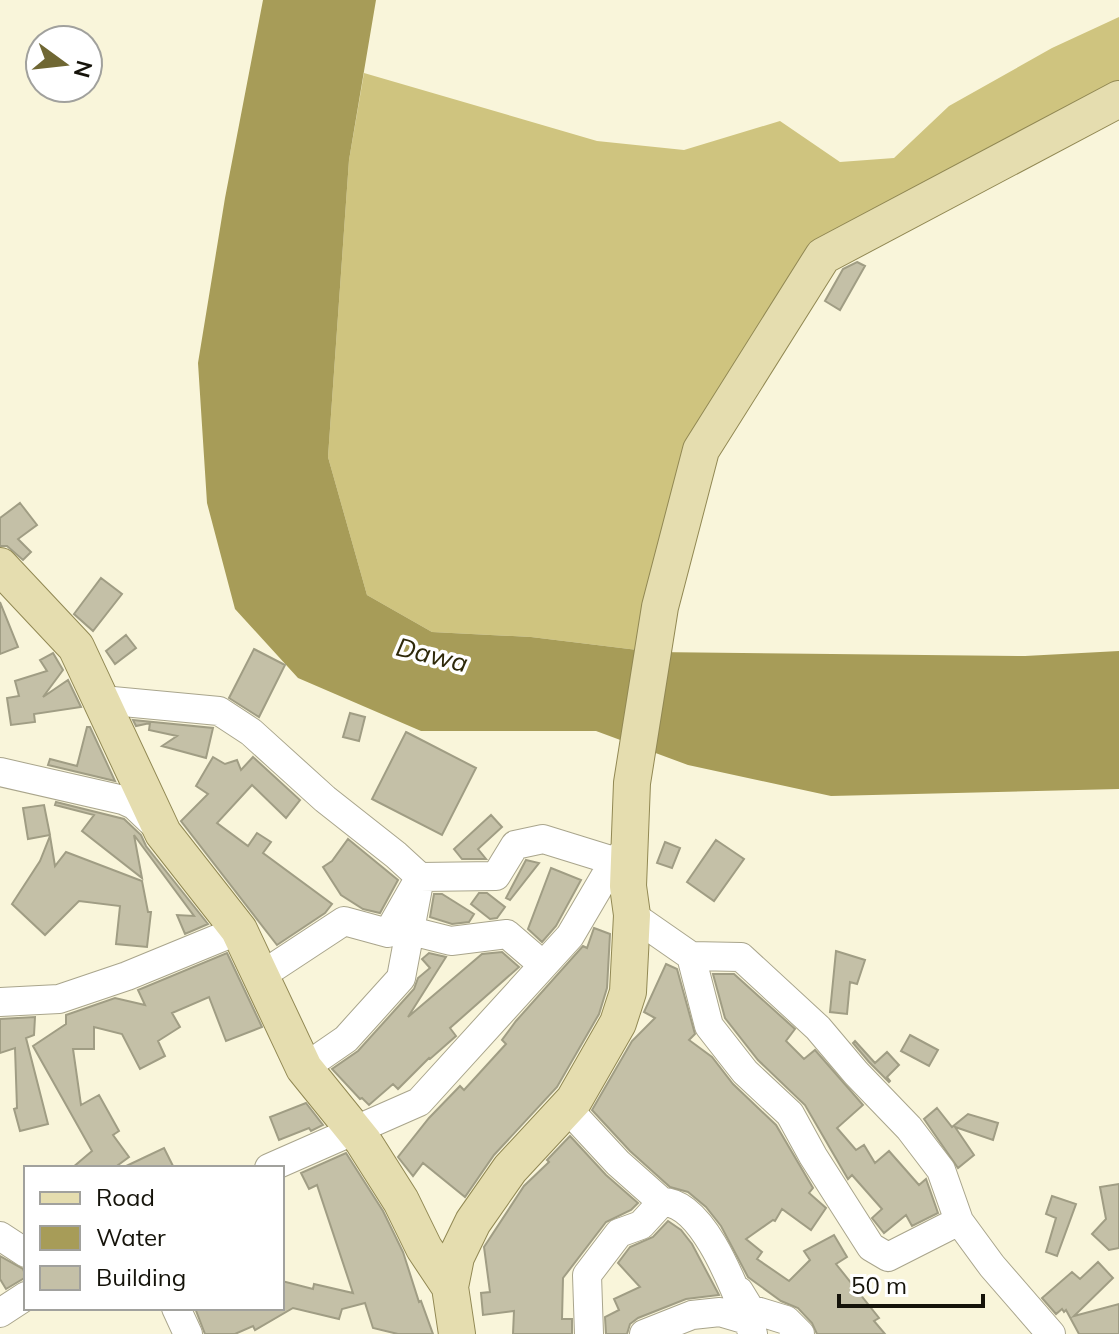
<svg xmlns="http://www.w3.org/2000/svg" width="1119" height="1334" font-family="Mulish,sans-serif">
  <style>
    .forest { fill: #cfc47f }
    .water { fill: #a79c58 }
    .building { fill: #c4c0a7; stroke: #a09d84; stroke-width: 2 }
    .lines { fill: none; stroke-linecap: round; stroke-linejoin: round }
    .minor-casing { stroke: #a9a58c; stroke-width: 30 }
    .major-casing { stroke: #918853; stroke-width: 38 }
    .minor { stroke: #fff; stroke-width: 28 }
    .major { stroke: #e5ddaf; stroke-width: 36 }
    .labels { text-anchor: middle; stroke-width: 7; stroke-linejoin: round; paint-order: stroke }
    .water-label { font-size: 26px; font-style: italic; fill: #2e290a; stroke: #fff }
  </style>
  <rect width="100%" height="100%" fill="#f9f5da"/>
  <path class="forest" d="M1119,17V106L825,261L704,452L654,652L531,637L432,632L367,595L328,457L349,160L364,73L597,141L684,150L780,121L840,162L894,158L949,106L1052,48Z"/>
  <path class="water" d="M263,0H376L349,160L328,457L367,595L432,632L531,637L654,652L1025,656L1119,651V789L831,796L688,765L596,731H421L298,678L235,609L207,503L198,363L225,198Z"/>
  <path class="building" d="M857,262L865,266L840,310L825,301L843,269Z
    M20,503L37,525L18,539L31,552L23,560L7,546H0V518Z
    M101,578L122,594L93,631L74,614Z
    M0,602L18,647L0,654Z
    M126,635L136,648L115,664L106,651Z
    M254,649L285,665L259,717L229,698Z
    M53,653L63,670L43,697L68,680L81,707L34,714L35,722L11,725L7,698L19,696L15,681L47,671L40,660Z
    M350,713L365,717L359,741L343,737Z
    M133,720L213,728L206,758L162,746L177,736L149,730L150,723L136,726Z
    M87,727H90L115,781L48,765L50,759L77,766Z
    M406,732L476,768L442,835L372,799Z
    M213,757L225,764L237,760L241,770L253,757L300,800L286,818L252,785L217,823L248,846L257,833L271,842L263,853L332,904L325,913L277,945L181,821L208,794L196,786Z
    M56,802L124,819L141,835L146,846L208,924L185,934L177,915L194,916L134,835L142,878L82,831L94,815L55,805Z
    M44,805L50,835L28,839L23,808Z
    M491,815L502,827L478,849L486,859H462L454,849Z
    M50,836L55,866L66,852L142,881L148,912H151L147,947L116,944L120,906L79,901L45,935L12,904L40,861Z
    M348,839L398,880L380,913L363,909L341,895L323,867L332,861Z
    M716,840L744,859L714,901L687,882Z
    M665,842L680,848L672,868L657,863Z
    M526,860L539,863L510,900L506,898Z
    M551,868L581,880L556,926L542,942L528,929Z
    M479,893H487L505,907L497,918L490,919L471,904Z
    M434,894H442L474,914L469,922L452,924L430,917Z
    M594,928L610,934L607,988L599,1014L557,1087L494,1155L465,1197L423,1163L413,1176L398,1157L429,1118L460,1086L464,1090L506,1044L502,1040L516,1021L583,946L587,948Z
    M836,951L865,960L857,984L850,982L847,1014L830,1012Z
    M502,952L519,967L450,1028L456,1036L430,1059L429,1058L398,1089L393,1084L369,1105L362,1098L360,1099L332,1069L358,1051L414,989L418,978L430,968L422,959L429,953L446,957L408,1017L482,954Z
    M227,953L262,1027L226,1041L209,997L172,1013L180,1027L158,1041L165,1056L140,1069L122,1034L94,1027V1049H73L81,1105L99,1095L119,1131L113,1135L129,1157L114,1168H72L92,1151L33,1046L66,1024V1015L115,998L145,1005L138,990Z
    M666,964L677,969L695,1034L689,1040L712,1057L733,1084L776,1125L813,1188L809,1193L826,1208L811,1230L782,1209L775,1221L773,1220L746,1239L762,1252L757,1259L789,1281L810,1260L804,1251L834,1235L847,1257L836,1264L879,1318L874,1321L885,1334H817L812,1323L798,1308L781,1301L748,1277L721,1226L706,1207L688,1192L670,1187L630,1151L592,1110L632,1041L655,1018L644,1012Z
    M713,974H734L795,1029L786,1041L804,1059L815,1050L863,1105L837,1128L856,1150L864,1145L875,1163L889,1151L919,1185L926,1179L938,1213L912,1226L906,1215L884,1233L872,1218L882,1209L852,1175L848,1179L805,1105L758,1060L725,1018Z
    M35,1017L34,1035L26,1038L48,1124L20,1131L14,1109L17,1108L15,1048L0,1053V1019Z
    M910,1035L938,1050L929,1066L901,1051Z
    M855,1041L875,1063L887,1052L899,1065L887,1077L890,1081L889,1082L869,1062L853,1043Z
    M306,1103L323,1125L311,1131L309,1128L279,1140L270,1117Z
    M937,1108L952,1127L968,1114L998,1123L993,1140L955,1127L974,1155L958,1168L924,1119Z
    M570,1136L606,1175L638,1203L631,1210L606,1222L563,1278L562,1319H572V1334H513L514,1311L483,1315L481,1293L490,1292L484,1247L524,1186L549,1162L547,1160Z
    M164,1148L174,1168H122Z
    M346,1153L383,1211L403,1252L419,1302L421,1301L433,1334H398L373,1328L365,1303L342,1309L339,1319L293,1308L255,1330L253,1326L235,1334H205L195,1308H282V1281L313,1289L314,1284L353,1293L317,1185L309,1189L301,1173Z
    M1119,1184V1248L1109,1250L1092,1234L1106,1219L1100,1187Z
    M1052,1196L1076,1204L1057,1256L1046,1252L1056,1218L1046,1214Z
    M668,1221L681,1230L692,1244L719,1295L686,1299L638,1318L630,1324L627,1334H606L605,1317L619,1310L614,1299L640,1287L618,1263L630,1247L653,1237Z
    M0,1256L23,1269L26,1277L6,1289L0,1279Z
    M1098,1262L1113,1278L1074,1316L1119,1304V1334H1079L1066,1310L1064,1312L1062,1309L1056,1314L1042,1298L1072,1272L1080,1279Z"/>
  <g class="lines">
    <g class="minor-casing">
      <path id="minor" d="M102,700L219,711L251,732L325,799L396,855L420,877L401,978L346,1039L304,1068
        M0,772L123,800L134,805L158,828
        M632,915L691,956L709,1026L745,1072L790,1114L813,1156L871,1247L888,1257L959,1221
        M411,931L451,941L507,934L543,965
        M691,956L741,957L818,1028L856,1073L909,1128L941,1170L959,1221L992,1266L1051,1334
        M262,975L344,921L388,933L420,877L496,876L515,845L543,839L614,861
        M0,1002L59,999L127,976L239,930
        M567,1108L618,1163L662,1202C706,1201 739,1301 753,1334
        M269,1168L419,1102L570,936L614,861L631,846
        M0,1236L26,1253
        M739,1291L750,1309L786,1320L800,1334
        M176,1308L188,1334
        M0,1313L26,1296
        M589,1334L587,1275L619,1233L641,1225L662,1202
        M644,1334L692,1315L720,1312L747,1320"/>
    </g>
    <g class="major-casing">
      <path id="major" d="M0,566L76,647L163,833L239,930L304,1068L363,1141L401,1201L424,1248L450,1287
        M457,1334L450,1287L456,1257L473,1222L510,1169L574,1100L618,1023L628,992L632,915L628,886L632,783L660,607L701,450L823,256L1119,99"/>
    </g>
    <use href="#minor" class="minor"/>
    <use href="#major" class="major"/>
  </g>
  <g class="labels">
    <g class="water-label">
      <text transform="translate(432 655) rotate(14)" y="9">Dawa</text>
    </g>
  </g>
  <rect x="24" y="1166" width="260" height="144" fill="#ffffff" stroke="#a1a19d" stroke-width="2"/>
  <rect x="40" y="1192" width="40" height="12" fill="#e5ddaf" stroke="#a1a19d" stroke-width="2"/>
  <text x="96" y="1206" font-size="24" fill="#15130a">Road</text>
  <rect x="40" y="1226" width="40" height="24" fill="#a79c58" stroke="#a1a19d" stroke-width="2"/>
  <text x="96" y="1246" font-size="24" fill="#15130a">Water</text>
  <rect x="40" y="1266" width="40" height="24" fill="#c4c0a7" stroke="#a1a19d" stroke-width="2"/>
  <text x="96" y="1286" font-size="24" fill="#15130a">Building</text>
  <g transform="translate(64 64) rotate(105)"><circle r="38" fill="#ffffff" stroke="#a1a19d" stroke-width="2"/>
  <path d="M0-6L14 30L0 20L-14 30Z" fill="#6f6733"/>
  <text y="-12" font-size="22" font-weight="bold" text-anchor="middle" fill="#15130a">N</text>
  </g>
  <path d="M839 1294v12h144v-12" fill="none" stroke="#15130a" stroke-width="4"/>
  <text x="851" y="1294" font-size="24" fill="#15130a" stroke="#ffffff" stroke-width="6" paint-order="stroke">50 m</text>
</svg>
